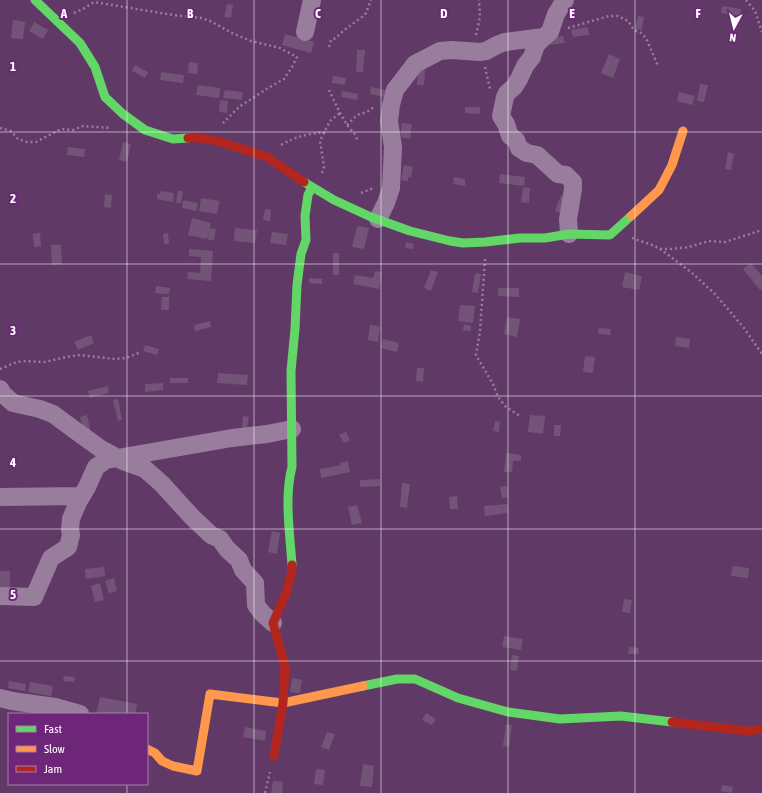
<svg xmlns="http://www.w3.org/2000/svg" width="762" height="793" font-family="'Asap Condensed',sans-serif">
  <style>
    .building { fill: #735478 }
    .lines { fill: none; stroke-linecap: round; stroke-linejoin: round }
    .path { stroke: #997d9d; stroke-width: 2.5; stroke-dasharray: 2 3; stroke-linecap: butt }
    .street { stroke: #997d9d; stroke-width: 18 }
    .fast { stroke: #63d668; stroke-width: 9 }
    .slow { stroke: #ff974d; stroke-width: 9 }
    .jam { stroke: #b3261e; stroke-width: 9 }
    .grid { fill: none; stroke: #fff; stroke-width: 1; stroke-opacity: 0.55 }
    .grid-label { font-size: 13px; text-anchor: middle; font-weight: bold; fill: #fff; stroke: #6e2679; stroke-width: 4; stroke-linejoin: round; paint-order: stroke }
  </style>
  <rect width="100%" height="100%" fill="#603966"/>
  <path class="building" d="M227,4L233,5L231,18L224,17Z
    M722,6L741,9L740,16L721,13Z
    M638,16L644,17L642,30L635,29Z
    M13,20L25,22L23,39L11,38Z
    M34,22L48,30L43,39L29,31Z
    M588,27L589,35L573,37L571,30Z
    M285,34L314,42L311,53L282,45Z
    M563,36L565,43L550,45L548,38Z
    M357,50H365L363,72H356Z
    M609,54L620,59L613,78L601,73Z
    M189,62L198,63L197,74L188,73Z
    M135,65L148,72L145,78L132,71Z
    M418,67L425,68L424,85H417Z
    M161,72L184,75L183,83L160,80Z
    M333,76L346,78L345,85L332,83Z
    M700,84L708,85L704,102L697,101Z
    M198,85L220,88L219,98L196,95Z
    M371,87L386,90L384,97L370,94Z
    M225,90L243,92L242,100L223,98Z
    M342,91L358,94L357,100L341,97Z
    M679,92L695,96L692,105L677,101Z
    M220,100L228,101L227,113L219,112Z
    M465,107H480V114L465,113Z
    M402,123L412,124L410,139L400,137Z
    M123,142L131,144L127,162L119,160Z
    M68,147L85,149L84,157L67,155Z
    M728,152L734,154L731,170L725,169Z
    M404,165L413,167L411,178L408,177V181L401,180Z
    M500,174L525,177L524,186L499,183Z
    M454,177L465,179V186L453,184Z
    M523,187L530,188L529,203L521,202Z
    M161,191L174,193L173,202L157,199V194H160Z
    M178,191H183L181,203H176Z
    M105,194L112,195L111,208L104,207Z
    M561,195L568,197L562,214L555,211Z
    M201,198L219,201L217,214L199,211Z
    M183,200L198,203L196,211L182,208Z
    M265,209L271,210L270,221L263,220Z
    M192,218L211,223L207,239L188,235Z
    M357,226L369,228L364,249L352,247Z
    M209,228L216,229L214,240H208Z
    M235,228L257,230L255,243L234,241Z
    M272,232L288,234L286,245L270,243Z
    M40,233L41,246L34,247L33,234Z
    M168,233L169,244H164L163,234Z
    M406,242L414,244L413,249L405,248Z
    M51,245H61L62,264L52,265Z
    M189,249L213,251L211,281L187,279L188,272L200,273L201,257L189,256Z
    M333,253H339V275H333Z
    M751,263L762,276V289L760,290L743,269Z
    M431,270L438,272L431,291L424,288Z
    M375,271L382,272L379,289L353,284L355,275L373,278Z
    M625,272L642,276L639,290L622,287Z
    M475,273L481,274L478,293L472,292Z
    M309,278L322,279V284L309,283Z
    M156,286L170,288L169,294L155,293Z
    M498,288H519V297L498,296Z
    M162,297H169V310H161Z
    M460,305L475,306L473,323L458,321Z
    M507,317L520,319L517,337L504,334Z
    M210,321L211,327L195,331L194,325Z
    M464,324L471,326V331L463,330Z
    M370,325L380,326L378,342L368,340Z
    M599,328L611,329L610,335L598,334Z
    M91,335L94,343L78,350L74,342Z
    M676,337L690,339L689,348L675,346Z
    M383,339L399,343L397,352L381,348Z
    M145,345L159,349L157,355L143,351Z
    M585,356L595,357L593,373L583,372Z
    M417,368H424L423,382L416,381Z
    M218,373L248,375L247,385L217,383Z
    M170,378H188V383H170Z
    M163,383V390L145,392V384Z
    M108,386L109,393L90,398L88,391Z
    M118,399L122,420L118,421L113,400Z
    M87,415L91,433L84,435L80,417Z
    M530,415L545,416L543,434L528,432Z
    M243,416L249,417L247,428H242Z
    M495,421L500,422L499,432L493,431Z
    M554,425H561L560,436H554Z
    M346,432L350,440L344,443L339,435Z
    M506,453L521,455V461H513L512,472H504Z
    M348,461L350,472L321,478L320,469L341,465L340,463Z
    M380,479V486L360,487V480Z
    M402,483L410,484L407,508L400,507Z
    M507,486L508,497L502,498L500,487Z
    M457,496L458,509H450L449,497Z
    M507,504L508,513L485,516L484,506Z
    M357,505L362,523L352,525L348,507Z
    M272,531L280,533L277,554L268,552Z
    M733,566L749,568L748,578L731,576Z
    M104,567L105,576L86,579L85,569Z
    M0,571H10V589H0Z
    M114,578L117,591L109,593L105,581Z
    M100,583L104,600L95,602L91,586Z
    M624,599L632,600L630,613L622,612Z
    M504,636L523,639L521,650L502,647Z
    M629,647L639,648V654H628Z
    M512,655L519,656L517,671L510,670Z
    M64,676L75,677L74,682L63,681Z
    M292,678L302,680L300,693L290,692Z
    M9,681L26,684L25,691L8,688Z
    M30,682L53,686L51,696L28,692Z
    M100,697L137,704L135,714H96Z
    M426,713L436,719L432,725L422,720Z
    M506,724L512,725L509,747L503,746Z
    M245,727L266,731L265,741L243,737Z
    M327,732L335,734L329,750L321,747Z
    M363,764L374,766L372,787L360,786Z
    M316,769L325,770L323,785L314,784Z
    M273,781L283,782L282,793H271Z
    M722,785L733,787L732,793L721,791Z"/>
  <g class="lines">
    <path class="path" d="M746,0L755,11L762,32
      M74,13L83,9L94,2L173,15L202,18L212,22L232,33L251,41L280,48L297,57L292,67L284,79L265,90L239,107L223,123
      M568,28L609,16H618L628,21L634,30L641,33L646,38L658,66
      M476,35L480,17L479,0
      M329,47L331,40L336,38L343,31L362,17L366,13L371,0
      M485,67L490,89
      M329,90L340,113L347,125L354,133L358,141
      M347,125L357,115L367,112L374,107
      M0,128L11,131L18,139L27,142H36L61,129L73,130L83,126L111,128
      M281,145C297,136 307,134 325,132
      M322,173L324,167L320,141L330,121L340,113
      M361,193L371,189L374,187
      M632,238L652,245L659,248L691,272L715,294L744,328L762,354
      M660,249H671L689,247L709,241L725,242L762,230
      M485,259L480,331L476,355L493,384L498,397L506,407L520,416
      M0,369L17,362L23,361L45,362L66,357L80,355L115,359L126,358L141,352
      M265,793L270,772"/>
    <path class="street" d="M565,0L556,14L550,32L544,37L536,45L532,57L525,66L519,79L514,87L507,93L505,97L501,116L506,124L510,136L516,140L519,148L527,153L537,155L558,174L566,175L573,182V189L568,219L569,234
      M305,32L312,0
      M378,219L386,203L391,188L393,147L389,121L391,105L395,90L415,64L440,51L452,50L480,52L486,51L497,45L505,42L544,37
      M0,389L3,394L13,403L40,409L53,414L76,431L101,449L123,461L145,469L162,484L191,516L211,535L220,539L227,549L239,560L243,570L255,583L256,605L262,613L273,623
      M0,497L81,496
      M0,596L34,597L51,558L68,547L71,535L70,529L71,519L78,502L87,487L96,467L106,460L232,438L267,434L292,429
      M0,698L12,701L55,707L80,714"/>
    <path class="fast" d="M35,0L80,43L95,67L105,97L123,114L145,130L173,139L188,138
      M304,182L334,200L371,217L410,231L450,241L463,243L485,242L520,238H545L569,234L610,235L631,216
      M292,565C290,534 284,497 292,467L291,371L295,329L297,285L301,254L306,240L305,216L308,195L312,187
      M363,686L397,679H415L458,698L508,712L560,719L621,716L672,722"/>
    <path class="slow" d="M631,216L659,190L672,165L683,131
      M147,749L155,753L162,761L173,766L197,771L210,694L283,703L363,686"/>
    <path class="jam" d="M188,138H201L218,141L267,157L304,182
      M672,722L747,731L762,729
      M274,756L283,703L285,667L273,623L287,591L292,570V565"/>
  </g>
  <path class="grid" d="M127,0V714M254,0V793M381,0V793M508,0V793M635,0V793M0,132H762M0,264H762M0,396H762M0,529H762M0,661H762M127,784V793"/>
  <g class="grid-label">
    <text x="64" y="18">A</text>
    <text x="190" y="18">B</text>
    <text x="318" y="18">C</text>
    <text x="444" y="18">D</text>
    <text x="572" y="18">E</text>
    <text x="698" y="18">F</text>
    <text x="13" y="71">1</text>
    <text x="13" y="203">2</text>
    <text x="13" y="335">3</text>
    <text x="13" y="467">4</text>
    <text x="13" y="599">5</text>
  </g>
  <rect x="8" y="713" width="140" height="72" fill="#6e2679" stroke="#a87daf"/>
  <rect x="16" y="726" width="20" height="6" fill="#63d668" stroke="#a87daf"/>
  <text x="44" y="733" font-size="12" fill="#ffffff">Fast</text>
  <rect x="16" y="746" width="20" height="6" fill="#ff974d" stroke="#a87daf"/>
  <text x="44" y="753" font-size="12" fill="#ffffff">Slow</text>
  <rect x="16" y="766" width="20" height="6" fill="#b3261e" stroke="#a87daf"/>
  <text x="44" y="773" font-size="12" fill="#ffffff">Jam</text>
  <g transform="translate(734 28) rotate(187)" stroke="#6e2679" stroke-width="3" paint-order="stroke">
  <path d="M0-3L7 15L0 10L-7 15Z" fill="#ffffff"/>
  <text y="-6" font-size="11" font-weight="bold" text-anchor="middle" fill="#ffffff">N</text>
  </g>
</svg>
